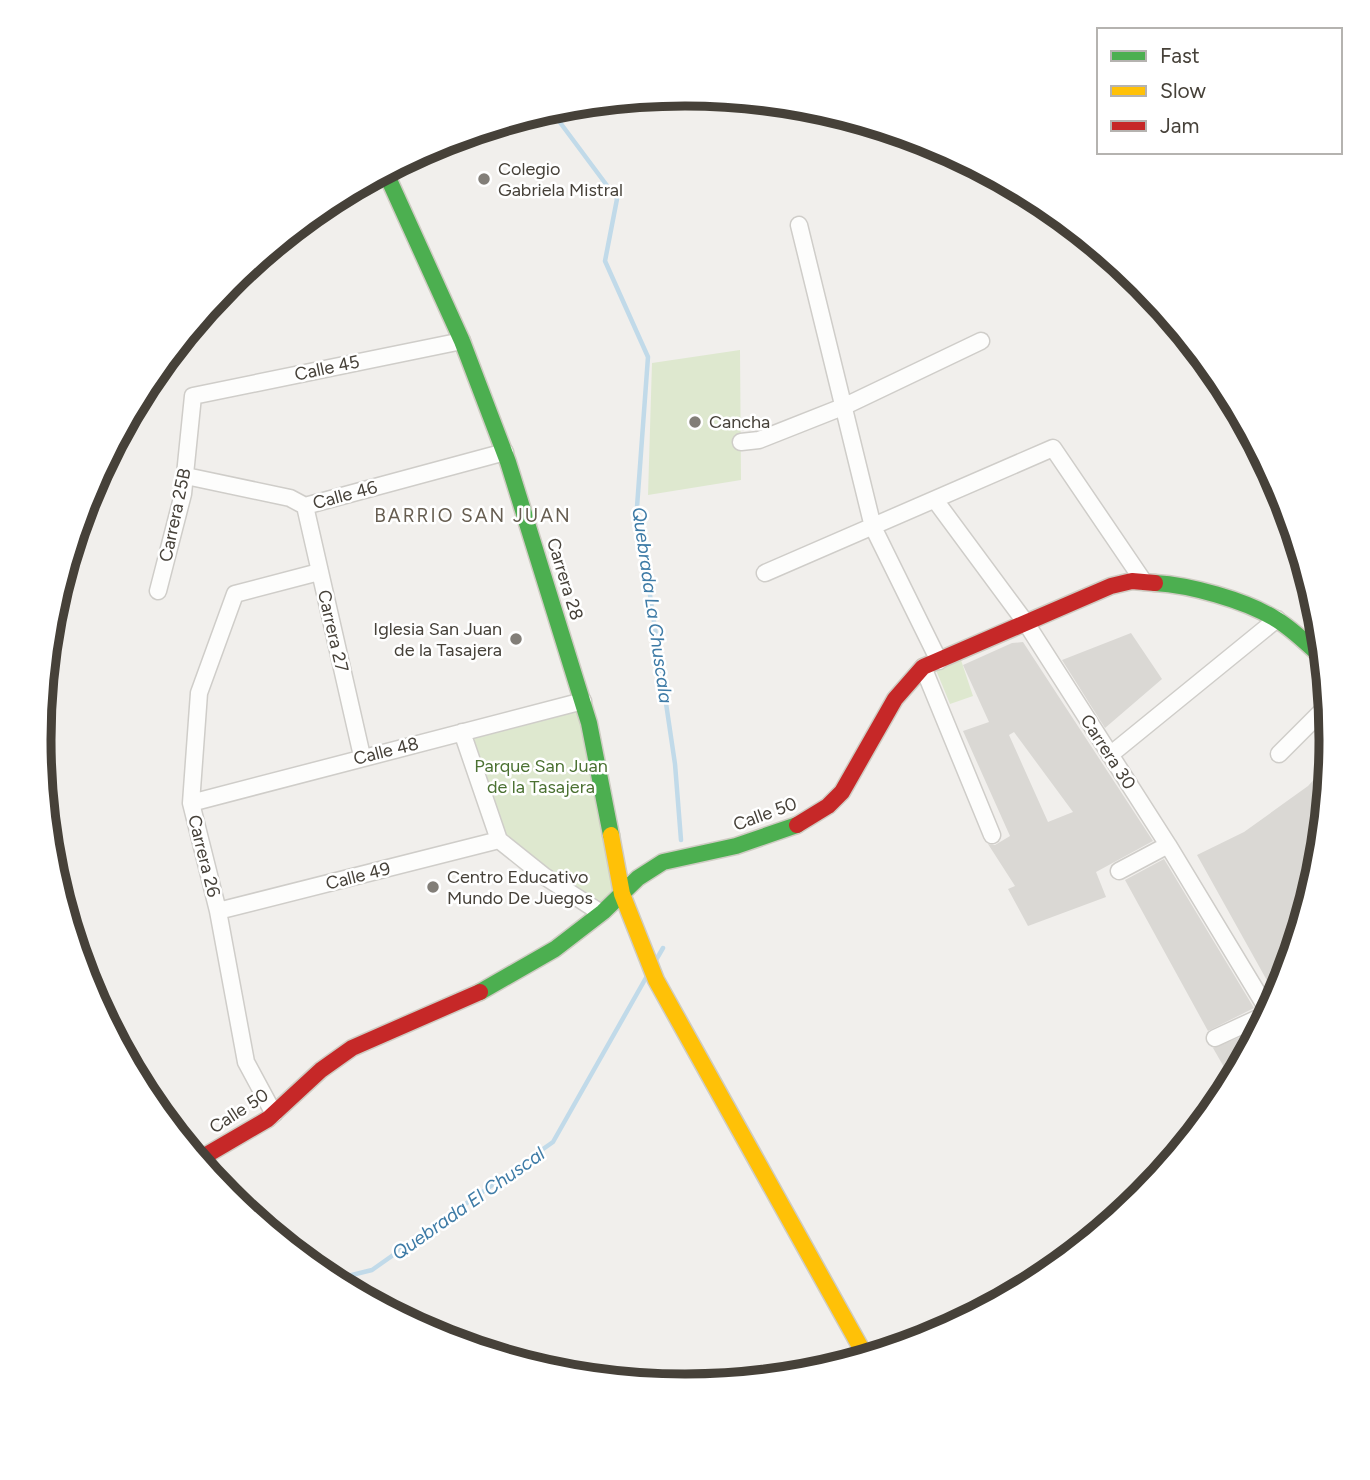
<svg xmlns="http://www.w3.org/2000/svg" width="1370" height="1480" font-family="Figtree,sans-serif">
  <style>
    .green { fill: #dee8cf }
    .lines { fill: none; stroke-linecap: round; stroke-linejoin: round }
    .stream { stroke: #c1dae9; stroke-width: 4.5 }
    .building { fill: #dad8d4; fill-rule: evenodd }
    .street-casing { stroke: #cfcdc9; stroke-width: 19 }
    .fast-casing { stroke: #cfccc3; stroke-width: 19 }
    .slow-casing { stroke: #cfccc3; stroke-width: 19 }
    .jam-casing { stroke: #cfccc3; stroke-width: 19 }
    .street { stroke: #fdfdfc; stroke-width: 16 }
    .fast { stroke: #4caf50; stroke-width: 16 }
    .slow { stroke: #ffc107; stroke-width: 16 }
    .jam { stroke: #c62828; stroke-width: 16 }
    .poi-dot { fill: #827e78; stroke: #fff; stroke-width: 2.5 }
    .labels { text-anchor: middle; stroke-width: 5; stroke-linejoin: round; paint-order: stroke }
    .poi-label { font-size: 18px; fill: #464139; stroke: #fff; text-anchor: start }
    .street-label { font-size: 18px; fill: #464139; stroke: #fff }
    .park-label { font-size: 18px; fill: #4b7132; stroke: #fff }
    .neighbourhood-label { font-size: 19px; letter-spacing: 2px; fill: #675e51; stroke: #fff }
    .water-label { font-size: 19px; font-style: italic; fill: #3e7ba6; stroke: #fff }
    .rim { fill: none; stroke: #464139; stroke-width: 9 }
  </style>
  <rect width="100%" height="100%" fill="#f1efec"/>
  <path class="green" d="M740,350L741,480L648,495L652,363Z
    M961,660L973,696L950,704L936,670Z
    M582,702L627,886L601,913L501,840L464,732Z"/>
  <g class="lines">
    <path class="stream" d="M550,109L617,199L605,261L648,357L637,507L675,764L681,840
      M656,960L663,948
      M331,1280L372,1270L553,1142L647,976"/>
  </g>
  <path class="building" d="M1131,633L1162,679L1105,728L1062,660Z
    M1023,642L1153,841L1096,872L1106,897L1028,926L1008,889L1015,886L988,844L995,845L1010,836L963,731L989,722L963,665L1012,643ZM1014,732L1073,812L1048,822L1009,735Z
    M1329,763L1319,867L1282,988L1274,993L1197,855L1244,832L1308,786Z
    M1164,859L1254,1008L1208,1031L1125,880Z
    M1260,1029L1232,1081L1213,1048Z"/>
  <g class="lines">
    <g class="street-casing">
      <path id="street" d="M799,225L873,527L939,661
        M741,442L759,440L845,406L981,341
        M186,476L290,498L305,506L505,452
        M935,500L1026,623L1168,845L1269,1012
        M305,506L362,756
        M765,573L1053,448L1144,582
        M158,591L183,494L193,396L462,341
        M923,667L992,835
        M462,732L499,840L544,876L601,913
        M1279,754L1328,705
        M1110,755L1277,619
        M191,803L583,701
        M1119,871L1168,845
        M218,911L499,840
        M1215,1038L1269,1013
        M274,1114L246,1062L218,911L191,803L199,693L235,594L319,572"/>
    </g>
    <g class="fast-casing">
      <path id="fast" d="M385,171L462,341L508,462L589,723L611,835
        M1155,583C1190,585 1244,600 1274,618C1292,628 1308,645 1324,659
        M480,992L555,949L603,912L638,878L663,862L736,846L797,825"/>
    </g>
    <g class="slow-casing">
      <path id="slow" d="M611,835L622,894L656,980L866,1357"/>
    </g>
    <g class="jam-casing">
      <path id="jam" d="M797,825L828,806L842,792L895,699L923,667L1111,586L1132,581L1155,583
        M200,1163L203,1157L268,1119L321,1070L352,1048L480,992"/>
    </g>
    <use href="#street" class="street"/>
    <use href="#fast" class="fast"/>
    <use href="#slow" class="slow"/>
    <use href="#jam" class="jam"/>
  </g>
  <g class="poi-dot">
    <circle cx="484" cy="179" r="7"/>
    <circle cx="695" cy="422" r="7"/>
    <circle cx="516" cy="639" r="7"/>
    <circle cx="433" cy="887" r="7"/>
  </g>
  <g class="labels">
    <g class="poi-label">
      <text x="498" y="175">Colegio<tspan x="498" dy="21">Gabriela Mistral</tspan></text>
      <text x="709" y="428">Cancha</text>
      <text x="502" y="635" text-anchor="end">Iglesia San Juan<tspan x="502" dy="21">de la Tasajera</tspan></text>
      <text x="447" y="883">Centro Educativo<tspan x="447" dy="21">Mundo De Juegos</tspan></text>
    </g>
    <g class="street-label">
      <text transform="translate(327 368) rotate(-12)" y="6">Calle 45</text>
      <text transform="translate(345 495) rotate(-15)" y="6">Calle 46</text>
      <text transform="translate(175 515) rotate(-78)" y="6">Carrera 25B</text>
      <text transform="translate(565 579) rotate(73)" y="6">Carrera 28</text>
      <text transform="translate(333 631) rotate(77)" y="6">Carrera 27</text>
      <text transform="translate(386 751) rotate(-14)" y="6">Calle 48</text>
      <text transform="translate(1108 752) rotate(57)" y="6">Carrera 30</text>
      <text transform="translate(765 814) rotate(-20)" y="6">Calle 50</text>
      <text transform="translate(204 856) rotate(76)" y="6">Carrera 26</text>
      <text transform="translate(358 876) rotate(-14)" y="6">Calle 49</text>
      <text transform="translate(239 1111) rotate(-33)" y="6">Calle 50</text>
    </g>
    <g class="park-label">
      <text x="541" y="772">Parque San Juan<tspan x="541" dy="21">de la Tasajera</tspan></text>
    </g>
    <g class="neighbourhood-label">
      <text x="473" y="522">BARRIO SAN JUAN</text>
    </g>
    <g class="water-label">
      <text transform="translate(653 605) rotate(82)" y="7">Quebrada La Chuscala</text>
      <text transform="translate(468 1203) rotate(-35)" y="7">Quebrada El Chuscal</text>
    </g>
  </g>
  <path d="M0 0H1370V1480H0ZM51 740a634 634 0 1 1 1268 0a634 634 0 1 1-1268 0Z" fill="#fff" fill-rule="evenodd"/>
  <path class="rim" d="M51 740a634 634 0 1 1 1268 0a634 634 0 1 1-1268 0Z"/>
  <rect x="1097" y="28" width="245" height="126" fill="#ffffff" stroke="#b5b3b0" stroke-width="2"/>
  <rect x="1111" y="51" width="35" height="10" fill="#4caf50" stroke="#b5b3b0" stroke-width="2"/>
  <text x="1160" y="63" font-size="21" fill="#464139">Fast</text>
  <rect x="1111" y="86" width="35" height="10" fill="#ffc107" stroke="#b5b3b0" stroke-width="2"/>
  <text x="1160" y="98" font-size="21" fill="#464139">Slow</text>
  <rect x="1111" y="121" width="35" height="10" fill="#c62828" stroke="#b5b3b0" stroke-width="2"/>
  <text x="1160" y="133" font-size="21" fill="#464139">Jam</text>
</svg>
